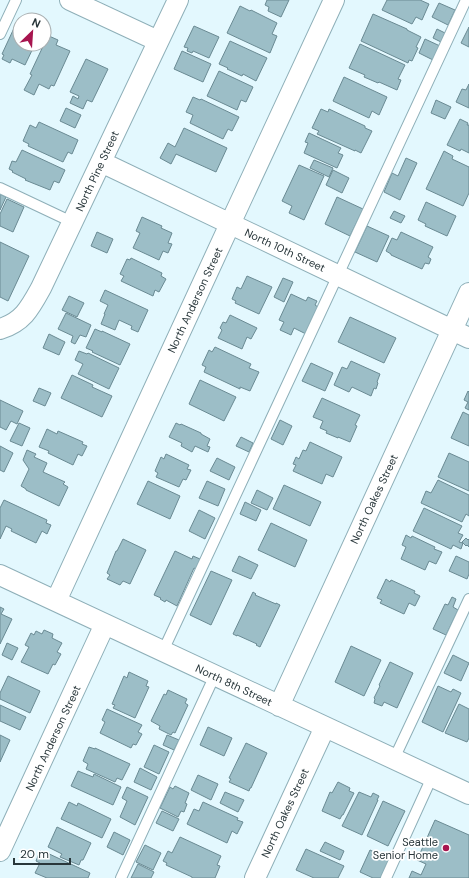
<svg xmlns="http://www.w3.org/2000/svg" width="469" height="878" font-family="'DM Sans',sans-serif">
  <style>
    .building { fill: #9cbec7; stroke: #6a8a93 }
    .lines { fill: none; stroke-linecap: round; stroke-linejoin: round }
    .lane-casing { stroke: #8eafb8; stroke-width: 12 }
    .street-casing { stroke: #8eafb8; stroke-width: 22 }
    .lane { stroke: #fff; stroke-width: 10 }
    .street { stroke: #fff; stroke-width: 20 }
    .poi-dot { fill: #a7154f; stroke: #fff; stroke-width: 1.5 }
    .labels { text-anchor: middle; stroke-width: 3.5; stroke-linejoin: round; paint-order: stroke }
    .street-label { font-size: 11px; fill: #29373b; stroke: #fff }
    .poi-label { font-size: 11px; fill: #29373b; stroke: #fff; text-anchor: end }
  </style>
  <rect width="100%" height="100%" fill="#e3f8fe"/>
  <path class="building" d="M267,0H289L281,17L268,11L269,7L265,5Z
    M387,0H420L429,4L422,20L416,17L412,24L382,10Z
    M439,3L455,10L448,25L432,17Z
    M240,6L250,11L251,10L277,23L272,34L277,36L270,53L227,33Z
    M373,14L407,29V30L421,37L416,47L418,48L412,61L409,60L408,63L361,41Z
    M19,22H20V44H35L25,65L12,59L10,63L2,59L4,55L2,54L15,26L16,27Z
    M194,26L219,37L209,58L193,51L192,53L187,51L188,48L184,47Z
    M469,27V47L461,43Z
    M437,29L445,33L441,42L433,38Z
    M49,36L58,40L56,45L70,51L54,86L51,85L49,89L39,84L34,95L24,90L32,75L30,74L46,40H47Z
    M425,39L440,46L433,60L419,53Z
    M230,41L267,58L256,81L243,74L242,76L227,69L228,68L219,64Z
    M360,44L405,65L398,79L401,80L397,90L379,82L378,83L364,77L365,75L349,68Z
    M182,51L211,64L203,82L174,69Z
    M86,59L108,69L92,102L87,100L83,109L70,103L73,96L78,99L79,96L70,92Z
    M219,71L253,87L246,102L241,100L237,110L207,96Z
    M344,77L387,97L379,115L372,111L369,118L333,101Z
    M469,84V108L456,102L462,89L466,90Z
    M193,97L200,100L201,99L239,117L232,131L228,129L223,139L190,123L193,115L186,112Z
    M436,100L451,107L445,119L431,113Z
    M66,108L81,115L75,128L60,121Z
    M321,109L328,112L329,109L365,126V128L372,131L361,153L355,150V151L317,134L319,131L312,128Z
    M460,119L468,123L467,125H469V153L461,149L460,151L447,145Z
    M39,122L78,140L72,154L68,152L63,162L28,146L29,144L23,141L30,125L36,128Z
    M184,128L227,148L216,172L176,154L171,164L160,158L168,143L175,147Z
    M309,133L341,148L338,153L343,155L337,168L304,153L308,143L305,142Z
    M22,150L65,170L59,183L54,181L50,190L25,180L26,179L12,172L13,171L9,169L12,161L16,162Z
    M444,151L453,156L452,159L469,167V193L463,206L426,189Z
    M406,158L417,163L400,200L384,192L392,173L398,176Z
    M314,160L333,168L329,177L310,168Z
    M299,165L324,176L304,220L289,213L292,206L282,201Z
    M333,170L349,178L342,193L326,185Z
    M0,194L6,197L0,210Z
    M337,197L363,209L350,236L325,224Z
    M7,199L24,207L13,232L0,226V214Z
    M426,202L456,216L447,236L425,226L426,224L418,220Z
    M394,211L405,216L401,223L390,218Z
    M142,217L162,226L161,228L172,233L168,243L172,244L168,253L163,251L159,260L133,248L140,233L136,231Z
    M367,226L389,236L377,262L355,252Z
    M97,232L113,239L107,253L91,246Z
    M401,232L433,247L428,257L431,259L429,264L425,263L422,269L391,255V254L386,251L392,238L397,240Z
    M0,242L29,256L8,301L0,297Z
    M131,258L162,273L161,276L166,279L159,292L155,290L153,296L121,281L124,276L120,274L127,259L130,260Z
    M247,276L272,287L259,314L235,303L236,301L232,299L237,287L241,289Z
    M283,278L293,282L284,302L274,297Z
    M105,290L148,310L138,332L131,329L132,326L119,320L115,330L101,324L105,314H104L108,305L100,301Z
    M291,294L306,301L308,297L317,301L315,305L318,307L306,334L294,328L291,335L280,330L284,322L279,320Z
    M69,296L84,303L77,317L62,310Z
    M66,313L91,325L86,337L80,335L75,344L71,342L73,336L58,329Z
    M230,315L257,328L251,339L247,337L242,349L218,338L222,330L220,328L223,322L226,323Z
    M350,317L396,338L384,363L338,342Z
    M95,329L102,332V331L130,344L120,365L92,352L93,351L86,348Z
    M49,334L65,342L59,355L43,348Z
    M215,347L251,364L249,368L259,372L250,391L240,387V389L204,372L206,367L202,365L209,350L212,352Z
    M79,351L87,354L88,353L119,368L109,389L78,374L83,364L75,360Z
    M351,361L380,374L377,382L378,383L376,389L374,388L371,396L352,387L349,392L334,385L342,367L347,369Z
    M311,363L333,373L325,391L302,381Z
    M72,375L93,385L92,387L112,396L102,417L61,398Z
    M200,380L236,397L224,421L189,404Z
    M39,388L51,393L45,406L33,401Z
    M468,391L469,392V410L465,408L468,402L464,400Z
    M322,398L360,415L355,425L357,426L350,442L338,437V438L326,433L327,431L320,428L323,421L313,417Z
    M0,400L23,411L17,424L11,421L6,430L0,427Z
    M463,412L469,415V446L451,438Z
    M280,420L292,426L283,445L271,439Z
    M19,423L30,428L22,446L10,441Z
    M176,423L180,425L181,424L201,433V434L210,439L207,446L210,447L208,452L195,446L192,452L181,446L182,443L169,437Z
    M47,429L57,434L58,431L83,442L82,444L87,446L82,456L78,454L73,465L48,453L49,451L39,447Z
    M241,437L253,443L249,452L236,446Z
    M310,442L342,457L333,477L326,474L322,484L293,471L296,465L293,464L296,457L299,459L303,450L306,451Z
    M0,446L13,453L4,472L0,470Z
    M27,450L36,454L34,457L47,463L43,472L65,482L63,484L68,487L59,506L26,490V489L21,486L29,469L23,460Z
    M449,453L469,462V491L438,477Z
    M166,454L189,465L187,469L191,470L186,480L183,479L179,487L156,477L158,473L155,471L161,457L164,459Z
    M217,458L235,467L229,480L210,471Z
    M438,480L469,495V516L466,514L462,522L421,503L426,491L431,493Z
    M148,481L180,496L170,519L137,504Z
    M207,481L225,489L218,506L199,498Z
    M284,485L321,502L310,526L273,509Z
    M257,490L273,498L267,510L251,503Z
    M4,500L47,520L46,523L51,525L47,534L42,531L36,543L11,531L12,529L6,526L0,539V508Z
    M245,502L261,510L256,521L240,514Z
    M424,508L462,526L458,533L463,535L459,542L463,543L461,549L453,545L451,549L413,531Z
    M199,510L215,518L205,539L189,531Z
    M271,523L307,540L295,567L258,550Z
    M406,535L411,538L412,536L435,547L434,549L442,552L436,564L429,561L425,570L401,559L406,547L402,545Z
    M466,538L468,540L469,539V547L467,545L466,546L462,542Z
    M123,539L146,550L130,584L123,581L120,585L107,579L110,575L107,573L116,551H117Z
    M175,551L192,559L193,556L200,559L196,569L194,568L177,606L166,600L165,602L160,599L161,598L154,595Z
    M239,556L258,565L251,579L232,571Z
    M456,556L469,562V574L467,579L449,571Z
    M211,571L232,580L211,625L190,615Z
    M386,579L390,582L391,580L415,591L414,593L420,596L415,606L409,603L404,614L380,603L382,600L377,598Z
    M253,592L256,594L255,595L276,604V603L280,605L260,647L256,645L257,644L237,635V636L233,634Z
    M452,597L456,599L453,607L458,610L446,635L433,629L445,604L448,605Z
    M0,607L4,609L1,614L12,619L0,644Z
    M44,630L53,634L52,638L62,643L57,652L61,654L55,665L53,664L48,674L21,662L29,647L25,645L31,633L34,635L36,631L42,634Z
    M7,643L18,648L12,660L2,655Z
    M351,646L381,660L364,696L335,682Z
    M453,655L469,663L461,681L444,673Z
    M390,662L413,673L397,708L384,702L382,706L374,703L375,699L374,698L380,686L379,685Z
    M129,672L148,681L146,686L149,687L135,718L113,708L115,705L112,704L124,676L127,678Z
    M8,676L40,691L30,713L0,699V693Z
    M438,686L451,692L453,689L461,693L443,732L422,722Z
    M168,690L187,699L185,703L188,705L175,733L173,732L171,735L159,729L160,726L151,721L164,694L166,695Z
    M459,704L469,709V738L467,742L445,733Z
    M0,705L26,717L20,730L0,721Z
    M107,709L142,725L138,732L142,734L136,745L133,744L131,748L100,733L105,722L102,720Z
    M208,727L232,738L224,756L200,745Z
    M0,735L10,740L0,762Z
    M167,735L179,740L174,750L163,745Z
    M246,743L267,753L251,788H250L249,791L229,782L231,779L229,778Z
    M154,745L169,752L159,774L144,767Z
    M89,747L95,749V748L130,764L122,780L117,778L115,782L86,769L88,764L83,761Z
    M140,768L157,777L151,790L134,782Z
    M78,771L93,777L94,774L121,787L113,805L71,786Z
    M198,775L218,784L211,800L191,790Z
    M338,782L350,788L349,791L354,793L343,815H342L340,819L322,811L330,792L332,793Z
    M175,786L189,793L185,803L187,804L184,812L181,811L178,817L160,808L170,787L173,789Z
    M127,787L148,797L135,825L120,817L127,801L122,798Z
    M225,792L244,800L238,812L220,803Z
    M359,792L371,797L373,793L379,796L377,800H378L362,835L342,826Z
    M383,801L405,811L388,846L367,836Z
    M69,802L77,806L78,803L111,819L102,838L61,819Z
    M203,802L238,818L237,820L243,822L237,834L232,831L227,843L187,824L194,809L199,811Z
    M162,811L179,819L173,831L156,823Z
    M435,820L469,835V878H409L412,871L421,875L426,864L417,860Z
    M57,827L91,843L83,860H81L79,865L60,857L62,854L48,847Z
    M114,832L130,840L123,855L107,847Z
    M180,837L221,856L217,865L220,866L215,878H192V877L166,865L167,863L163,861L168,851L172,853Z
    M325,842L344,851L340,860L320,851Z
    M145,845L161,853L153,870L136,862Z
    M306,849L344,866L338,878H314L296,870Z
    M370,850L391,860L382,878H373L360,872Z
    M40,851L45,853V852L90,873L88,878H47L35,873L40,863L36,861Z
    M138,864L154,872L151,878H131Z"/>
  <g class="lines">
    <g class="lane-casing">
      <path id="lane" d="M0,34L16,0
        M0,188L72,222
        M163,651L466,0
        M394,759L469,599
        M121,878L215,675
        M386,878L432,777"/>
    </g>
    <g class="street-casing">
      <path id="street" d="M70,0L158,41
        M101,162L469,338
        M0,329C23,322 30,308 41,288L178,0
        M0,575L469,794
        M56,601L230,224L334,0
        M279,706L469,293
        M0,851L105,624
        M255,878L325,727"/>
    </g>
    <use href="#lane" class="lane"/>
    <use href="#street" class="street"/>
  </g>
  <circle class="poi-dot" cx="446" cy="848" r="4"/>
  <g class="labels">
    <g class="street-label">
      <text transform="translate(97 171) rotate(-65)" y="4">North Pine Street</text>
      <text transform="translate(285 250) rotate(25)" y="4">North 10th Street</text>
      <text transform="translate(195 300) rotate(-65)" y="4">North Anderson Street</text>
      <text transform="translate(374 499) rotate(-65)" y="4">North Oakes Street</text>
      <text transform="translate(234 685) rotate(25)" y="4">North 8th Street</text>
      <text transform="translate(53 738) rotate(-65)" y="4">North Anderson Street</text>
      <text transform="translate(285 813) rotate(-65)" y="4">North Oakes Street</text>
    </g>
    <g class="poi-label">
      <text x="438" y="846">Seattle<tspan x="438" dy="13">Senior Home</tspan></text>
    </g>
  </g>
  <g transform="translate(32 32) rotate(25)"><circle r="19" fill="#ffffff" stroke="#a9afb1"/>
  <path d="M0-3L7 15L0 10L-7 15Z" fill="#a7154f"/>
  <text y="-6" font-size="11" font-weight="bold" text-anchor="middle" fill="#29373b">N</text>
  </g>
  <path d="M14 858v6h56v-6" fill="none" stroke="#29373b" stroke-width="2"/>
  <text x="20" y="858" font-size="12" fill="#29373b" stroke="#ffffff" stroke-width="3" paint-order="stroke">20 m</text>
</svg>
